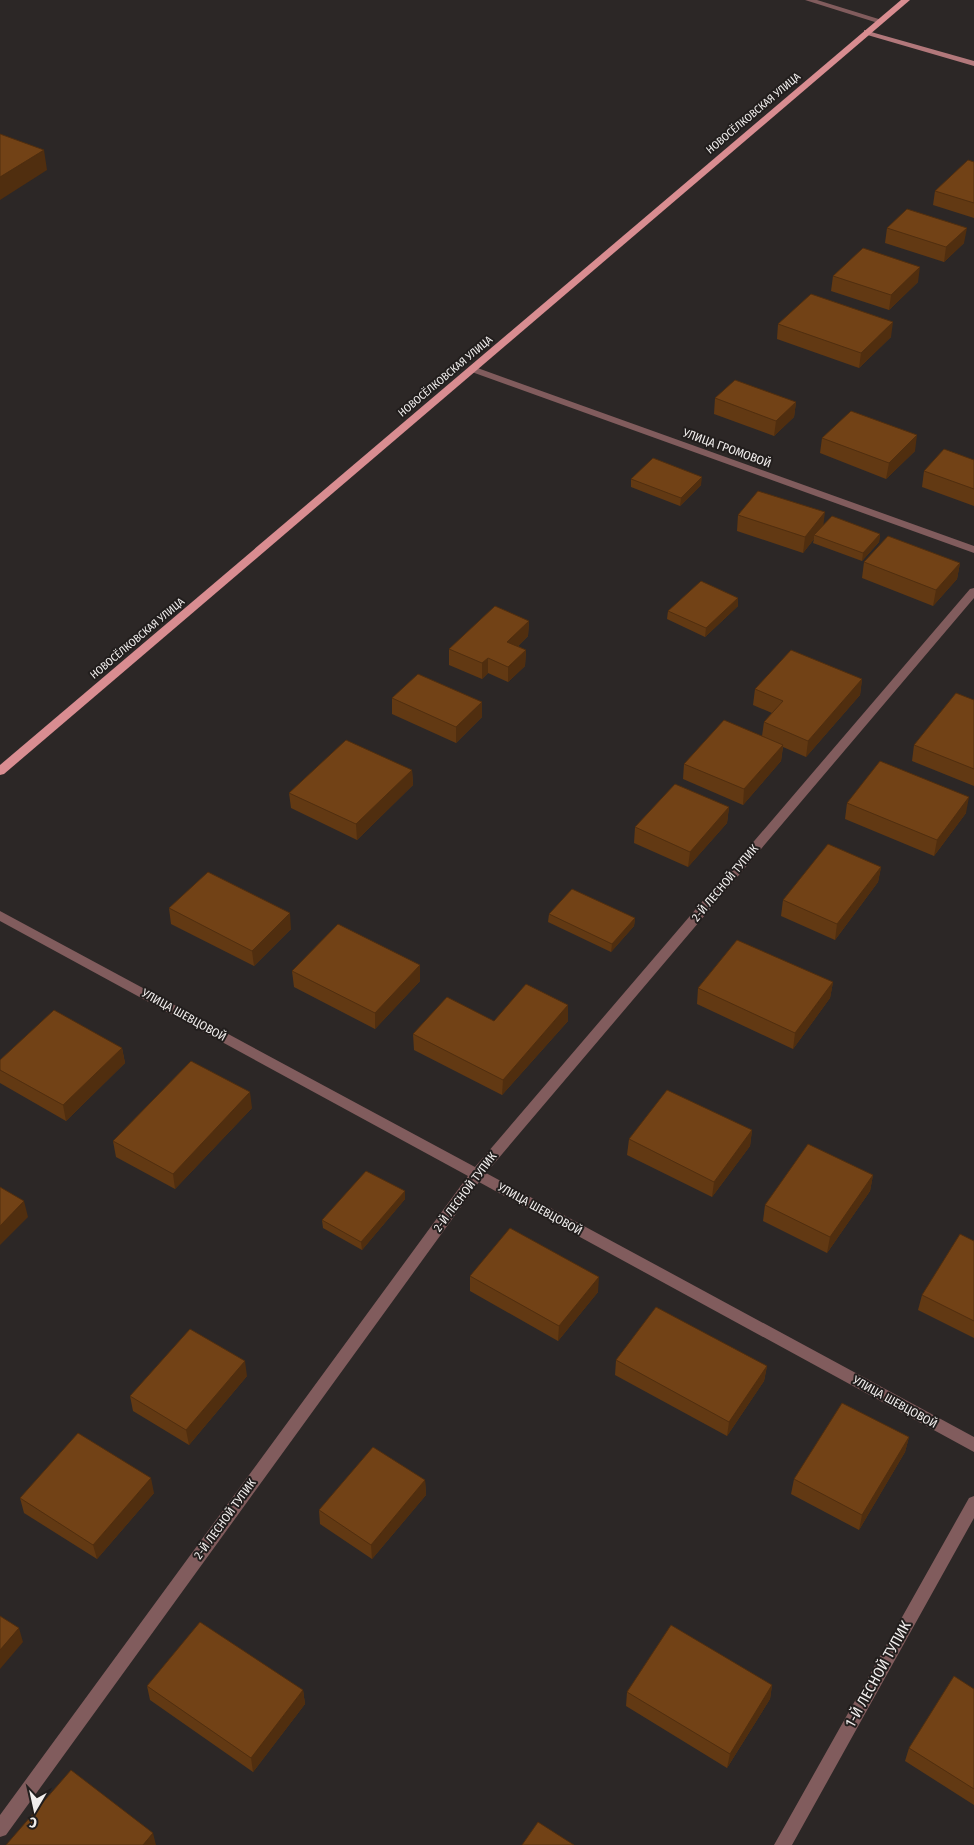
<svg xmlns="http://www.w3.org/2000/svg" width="974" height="1845" font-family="'Fira Sans Condensed',sans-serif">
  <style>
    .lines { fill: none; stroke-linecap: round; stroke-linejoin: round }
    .lane { fill: #815c5d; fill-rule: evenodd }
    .street { fill: #815c5d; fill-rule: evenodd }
    .secondary { fill: #b2787b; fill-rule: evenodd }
    .primary { fill: #d98d91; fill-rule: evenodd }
    .wall { fill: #623913 }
    .shaded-wall { fill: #502e0f }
    .building { fill: #724216; stroke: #502e0f }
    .labels { text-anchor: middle; stroke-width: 4; stroke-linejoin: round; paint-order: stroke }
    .far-street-label { font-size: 11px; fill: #f1eeed; stroke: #221e1d }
    .street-label { font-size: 12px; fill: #f1eeed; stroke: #221e1d }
    .near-street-label { font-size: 15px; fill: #f1eeed; stroke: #221e1d }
  </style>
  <rect width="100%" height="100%" fill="#2c2726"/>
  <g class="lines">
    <path class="lane" d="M805,0H817L885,21L878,23Z"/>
    <path class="street" d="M472,366L974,546V553L469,371V367Z
      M974,588V598L486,1173L974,1437V1452L479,1182L6,1835L0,1837V1815L468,1176L0,921V911L475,1167L970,589Z
      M974,1496V1518L792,1845H774L969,1498Z"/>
    <path class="secondary" d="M864,30L974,61V66L864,34Z"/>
    <path class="primary" d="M901,0H910L4,774L0,775V765Z"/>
  </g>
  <path class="wall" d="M974,162V218L933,205L935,191Z
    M887,228L964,243L944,262L885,243Z
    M833,276L918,282L889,310L831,291Z
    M778,324L891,337L859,368L777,339Z
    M715,398L796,402L794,417L774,436L714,414Z
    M822,438L915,451L886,479L820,453Z
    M974,460V506L922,487L924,471Z
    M631,479L701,485L680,506L631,487Z
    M738,515L823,526L880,534L879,542L862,561L813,543L814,539L803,553L737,531Z
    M864,562L960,563L957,579L933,606L862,578Z
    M738,598V606L705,637L667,619L668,611Z
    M529,621L528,636L518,646L526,650L525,666L508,682L488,673L482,679L449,665V649Z
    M862,679L860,695L806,757L783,747L781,761L743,805L683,779L684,764L762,736L764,722L772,713L753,705L755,689Z
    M392,698L482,717L456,743L392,714Z
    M974,700V786L912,761L914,745Z
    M412,770L413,785L357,840L291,808L289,793Z
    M847,803L966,813L934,856L845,819Z
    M729,807L727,823L688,867L634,843L635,827Z
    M881,867L878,882L835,940L781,916L783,900Z
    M169,908L291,929L254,966L171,924Z
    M549,914L635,918L634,926L611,952L548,922Z
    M420,965V981L375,1029L294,987L292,971Z
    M833,982L830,998L793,1049L697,1004L698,988Z
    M568,1005V1021L502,1095L414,1050L413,1034L494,1021Z
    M122,1048L125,1063L66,1121L0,1083V1060Z
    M252,1108L175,1189L116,1157L113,1141Z
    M752,1130L750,1146L712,1197L627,1155L629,1139Z
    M873,1175L870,1191L827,1253L763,1221L765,1205Z
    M405,1191V1199L362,1250L323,1228L322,1220Z
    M974,1241V1338L918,1310L922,1295Z
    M470,1276L598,1292L558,1341L470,1291Z
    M616,1360L767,1366L764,1381L727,1436L615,1375Z
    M247,1376L189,1445L133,1411L130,1396Z
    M909,1437L905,1452L859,1530L791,1494L794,1479Z
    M425,1480L426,1495L372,1559L320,1524L319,1510Z
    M154,1493L97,1559L24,1513L20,1498Z
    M772,1685L770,1699L727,1768L626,1706L627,1692Z
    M147,1686L303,1690L305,1704L253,1772L150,1700Z
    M974,1689V1805L905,1761L909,1748Z"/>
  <path class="shaded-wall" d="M44,150L47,170L0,200V177Z
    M967,228L964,243L944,262L946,247Z
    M920,267L918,282L889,310L891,295Z
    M893,322L891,337L859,368L861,353Z
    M796,402L794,417L774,436L776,421Z
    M917,435L915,451L886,479L889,463Z
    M702,477L701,485L680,506L681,498Z
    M825,512L823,528L814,535V539L803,553L805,537Z
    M880,534L879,542L862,561L863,553Z
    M960,563L957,579L933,606L936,590Z
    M738,598V606L705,637L706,628Z
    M529,621L528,636L507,657V642Z
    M526,650L525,666L508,682V667Z
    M488,658V673L482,679V663Z
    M862,679L860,695L806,757L808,741Z
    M482,702V717L456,743V727Z
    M783,745L781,761L743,805L744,789Z
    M412,770L413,785L357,840L356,824Z
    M969,797L966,813L934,856L937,840Z
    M729,807L727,823L688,867L690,852Z
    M881,867L878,882L835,940L837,924Z
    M290,913L291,929L254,966L252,951Z
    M635,918L634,926L611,952L612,944Z
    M420,965V981L375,1029V1013Z
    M833,982L830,998L793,1049L795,1033Z
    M568,1005V1021L502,1095L503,1080Z
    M122,1048L125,1063L66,1121L63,1105Z
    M250,1092L252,1108L175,1189L173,1174Z
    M752,1130L750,1146L712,1197L714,1182Z
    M873,1175L870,1191L827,1253L830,1237Z
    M405,1191V1199L362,1250L361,1242Z
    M24,1201L28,1217L0,1245V1226Z
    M599,1277L598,1292L558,1341L559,1326Z
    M245,1361L247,1376L189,1445L186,1430Z
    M767,1366L764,1381L727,1436L729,1422Z
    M909,1437L905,1452L859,1530L862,1515Z
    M151,1478L154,1493L97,1559L93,1545Z
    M425,1480L426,1495L372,1559L371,1545Z
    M19,1628L23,1642L0,1669V1650Z
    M772,1685L770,1699L727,1768L730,1754Z
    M303,1690L305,1704L253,1772L251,1758Z
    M153,1833L156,1845H143Z"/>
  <path class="building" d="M0,134L44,150L0,177Z
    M968,160L974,162V203L935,191Z
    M907,209L967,228L946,247L887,228Z
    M863,248L920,267L891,295L833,276Z
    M811,294L893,322L861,353L778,324Z
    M735,380L796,402L776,421L715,398Z
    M851,411L917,435L889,463L822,438Z
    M944,449L974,460V489L924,471Z
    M653,458L702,477L681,498L631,479Z
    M758,491L825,512L805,537L738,515Z
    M832,516L880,534L863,553L814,535Z
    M888,536L960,563L936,590L864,562Z
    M701,581L738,598L706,628L668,611Z
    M495,606L529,621L507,642L526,650L508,667L488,658L482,663L449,649Z
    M791,650L862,679L808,741L764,722L783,701L755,689Z
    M418,674L482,702L456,727L392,698Z
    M956,693L974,700V769L914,745Z
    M724,720L783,745L744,789L684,764Z
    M346,740L412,770L356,824L289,793Z
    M880,761L969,797L937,840L847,803Z
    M675,784L729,807L690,852L635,827Z
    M828,844L881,867L837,924L783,900Z
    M208,872L290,913L252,951L169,908Z
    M572,889L635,918L612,944L549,914Z
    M338,924L420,965L375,1013L292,971Z
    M737,940L833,982L795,1033L698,988Z
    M526,984L568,1005L503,1080L413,1034L447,997L494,1021Z
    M54,1010L122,1048L63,1105L0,1070V1060Z
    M191,1061L250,1092L173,1174L113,1141Z
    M667,1090L752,1130L714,1182L629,1139Z
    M808,1144L873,1175L830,1237L765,1205Z
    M366,1171L405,1191L361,1242L322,1220Z
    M0,1187L24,1201L0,1226Z
    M510,1228L599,1277L559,1326L470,1276Z
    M960,1234L974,1241V1321L922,1295Z
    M656,1307L767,1366L729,1422L616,1360Z
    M190,1329L245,1361L186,1430L130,1396Z
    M842,1403L909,1437L862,1515L794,1479Z
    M78,1433L151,1478L93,1545L20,1498Z
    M373,1447L425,1480L371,1545L319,1510Z
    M0,1616L19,1628L0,1650Z
    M200,1622L303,1690L251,1758L147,1686Z
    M671,1625L772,1685L730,1754L627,1692Z
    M954,1676L974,1689V1789L909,1748Z
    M71,1770L153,1833L143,1845H6Z
    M538,1822L574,1845H522Z"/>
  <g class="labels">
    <g class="far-street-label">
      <text transform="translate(753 113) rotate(-40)" y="4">НОВОСЁЛКОВСКАЯ УЛИЦА</text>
      <text transform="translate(445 376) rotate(-40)" y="4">НОВОСЁЛКОВСКАЯ УЛИЦА</text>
      <text transform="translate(137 638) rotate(-40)" y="4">НОВОСЁЛКОВСКАЯ УЛИЦА</text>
    </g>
    <g class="street-label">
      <text transform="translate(727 448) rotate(20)" y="4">УЛИЦА ГРОМОВОЙ</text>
      <text transform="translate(725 883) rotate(-50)" y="4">2-Й ЛЕСНОЙ ТУПИК</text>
      <text transform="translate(184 1015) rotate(29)" y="4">УЛИЦА ШЕВЦОВОЙ</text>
      <text transform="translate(465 1192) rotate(-53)" y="4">2-Й ЛЕСНОЙ ТУПИК</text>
      <text transform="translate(540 1209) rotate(29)" y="4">УЛИЦА ШЕВЦОВОЙ</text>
      <text transform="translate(895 1402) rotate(29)" y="4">УЛИЦА ШЕВЦОВОЙ</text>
      <text transform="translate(225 1519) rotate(-54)" y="4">2-Й ЛЕСНОЙ ТУПИК</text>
    </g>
    <g class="near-street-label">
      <text transform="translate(878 1674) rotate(-61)" y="5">1-Й ЛЕСНОЙ ТУПИК</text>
    </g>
  </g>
  <g transform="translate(35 1810) rotate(189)" stroke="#221e1d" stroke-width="4" paint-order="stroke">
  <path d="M0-4L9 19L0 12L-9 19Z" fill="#f1eeed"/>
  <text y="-8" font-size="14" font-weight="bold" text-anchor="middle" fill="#f1eeed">С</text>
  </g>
</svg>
